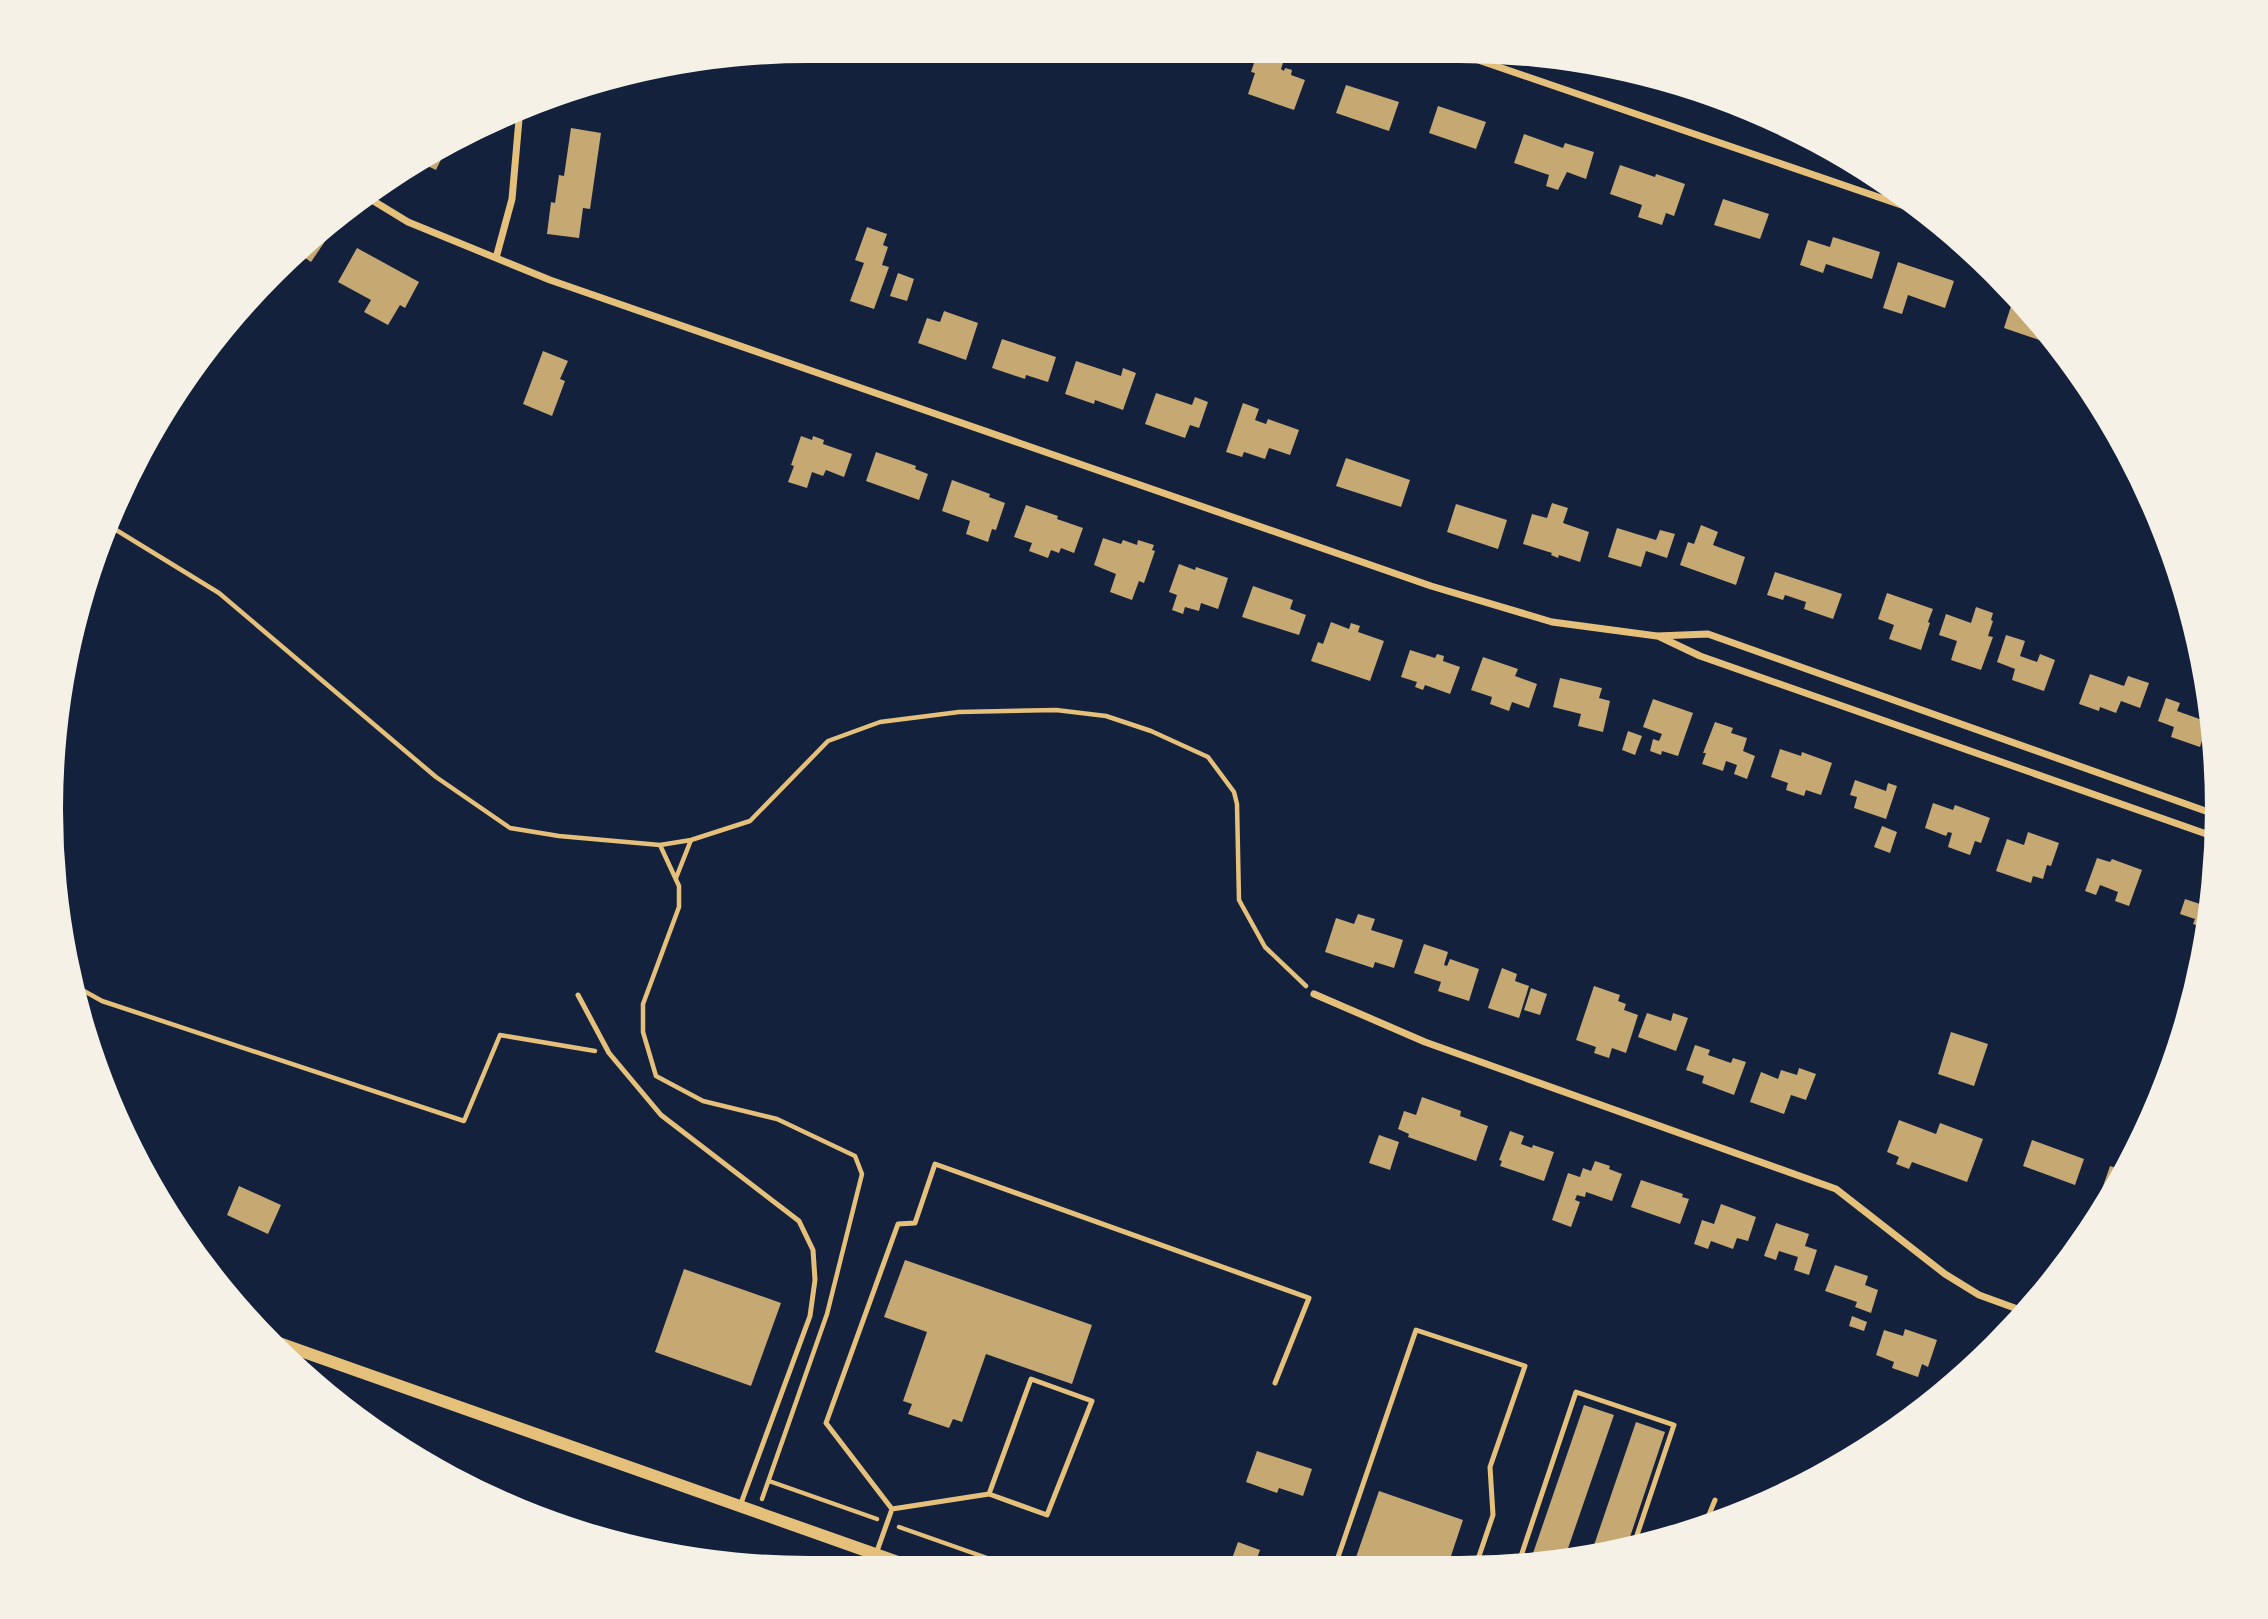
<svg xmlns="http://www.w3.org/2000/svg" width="2268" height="1619" font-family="'Noto Sans',sans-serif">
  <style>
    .building { fill: #c6a872 }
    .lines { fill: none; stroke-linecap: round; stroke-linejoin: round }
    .path { stroke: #e5c07b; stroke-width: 4.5 }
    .service { stroke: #e5c07b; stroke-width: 5 }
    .minor { stroke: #e5c07b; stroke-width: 7 }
    .tertiary { stroke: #e5c07b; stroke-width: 12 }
  </style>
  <rect width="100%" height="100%" fill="#14213d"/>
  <path class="building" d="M1155,51H1177L1174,61L1153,54Z
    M1258,51H1287L1281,69L1284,71L1285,68L1292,70L1291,75L1305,80L1294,110L1248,94L1255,73L1251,72Z
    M1346,85L1399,102L1389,131L1336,113Z
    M1438,106L1486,122L1476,149L1429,133Z
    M571,128L601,133L590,209L583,208L579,238L547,234L551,202L555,203L559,175L564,176Z
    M1524,134L1563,148L1565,143L1594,152L1586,179L1567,172L1558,190L1546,186L1549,175L1514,163Z
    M447,147L436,170L419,162L436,153Z
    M1620,165L1655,177L1656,174L1685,184L1674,216L1666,213L1662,225L1638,217L1642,205L1610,194Z
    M1723,199L1769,214L1760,239L1714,225Z
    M867,227L887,234L883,245L888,247L882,265L889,267L874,309L850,301L864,263L855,260Z
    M324,235L328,237L311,262L301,255Z
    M1833,237L1880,252L1872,279L1826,264L1823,273L1800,265L1808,240L1830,247Z
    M357,248L419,282L405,308L400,305L388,325L364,312L371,300L338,282Z
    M1898,262L1954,281L1945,308L1908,295L1902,314L1883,308Z
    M898,273L914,279L907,301L890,296Z
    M2012,303L2029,310L2050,339L2048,343L2004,328Z
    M944,311L978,323L966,360L918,343L927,318L940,322Z
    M1002,339L1056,357L1048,382L1026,375L1025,379L992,368Z
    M543,351L568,361L560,379L565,381L552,416L523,404Z
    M1076,361L1121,376L1123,368L1136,373L1123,410L1095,400L1094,404L1065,394Z
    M1156,393L1192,405L1195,397L1208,402L1199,428L1190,425L1185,438L1145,424Z
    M1243,403L1259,409L1255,420L1266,424L1268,419L1299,430L1290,455L1269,448L1265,459L1244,452L1242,457L1226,452Z
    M801,436L812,440L813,436L824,440L823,444L852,454L844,477L826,470L823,476L812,472L807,488L788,482L794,466L791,465Z
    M876,452L916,466L915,469L928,474L919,500L866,481Z
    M1346,458L1410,480L1401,507L1336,486Z
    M952,480L990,494L989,497L1005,503L996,530L992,529L988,542L966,534L970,521L942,511Z
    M1552,503L1568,508L1563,523L1589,532L1580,562L1559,555L1558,558L1551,555L1552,553L1523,544L1532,514L1547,518Z
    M1456,504L1507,520L1498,549L1447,532Z
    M1026,505L1058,516L1057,519L1083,528L1074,553L1061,548L1059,553L1051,550L1048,558L1029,551L1032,543L1014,537Z
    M1701,525L1718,532L1713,545L1745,557L1736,585L1680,565L1688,542L1694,544Z
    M1617,528L1656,540L1660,530L1675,534L1667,558L1646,551L1641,567L1608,557Z
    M1103,538L1121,544L1123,540L1137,545L1138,540L1154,545L1152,550L1155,551L1144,583L1139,581L1132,600L1110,592L1116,574L1094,565Z
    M1179,564L1195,570L1196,567L1228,578L1218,609L1201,603L1199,611L1185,607L1183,614L1172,610L1177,595L1169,592Z
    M1775,572L1842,594L1833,619L1804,609L1806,602L1785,595L1783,600L1767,595Z
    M1253,586L1293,600L1290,609L1306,615L1299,635L1242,617Z
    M1887,593L1933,609L1928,622L1930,623L1921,650L1889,639L1894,625L1878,619Z
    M1976,607L1993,613L1991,620L1993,621L1988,636L1993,637L1981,670L1951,660L1957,641L1939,635L1946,614L1971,623Z
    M1331,622L1349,629L1351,623L1360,626L1358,632L1384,641L1370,681L1311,661L1318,642L1323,644Z
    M2006,635L2025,641L2020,656L2037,662L2040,654L2055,660L2044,691L2012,680L2015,669L1997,662Z
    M1410,650L1435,658L1437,654L1444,656L1443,661L1460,667L1450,694L1425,685L1423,690L1415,687L1417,682L1401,677Z
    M1483,657L1518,669L1515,676L1537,684L1529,708L1512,702L1509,711L1490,704L1492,697L1471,690Z
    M2090,674L2124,686L2128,676L2149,683L2140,708L2121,701L2116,713L2100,707L2099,711L2079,704Z
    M1560,678L1602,688L1599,698L1610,701L1603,732L1578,726L1581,714L1553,707Z
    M2166,698L2180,703L2177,711L2208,722L2200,747L2171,737L2174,727L2158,721Z
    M1653,699L1693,713L1678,756L1662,751L1661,755L1650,751L1653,739L1659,741L1662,734L1643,727Z
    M1715,722L1733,728L1731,733L1747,738L1743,751L1755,756L1747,779L1734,774L1737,765L1726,761L1723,771L1702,764L1706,753H1703Z
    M1628,731L1642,736L1635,755L1622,750Z
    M1780,749L1801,756L1802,752L1832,763L1821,795L1806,790L1804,796L1786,790L1788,783L1771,777Z
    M1855,780L1886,791L1888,783L1897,786L1886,819L1854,808L1857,797L1850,795Z
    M1933,803L1953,810L1955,805L1990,818L1981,843L1975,841L1970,855L1948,847L1952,833L1948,832L1946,836L1925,828Z
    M1882,826L1897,832L1890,853L1874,847Z
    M2028,832L2059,843L2051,866L2047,865L2043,879L2033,876L2031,883L1996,871L2007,839L2024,845Z
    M2097,858L2110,862L2112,859L2142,870L2129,906L2115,901L2118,892L2100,885L2096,895L2085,891Z
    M2204,894L2210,896L2204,928L2193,924L2195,919L2180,914L2185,899L2200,904Z
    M1358,914L1375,919L1371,930L1403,940L1394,968L1375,962L1373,968L1325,952L1336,918L1354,924Z
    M1424,944L1448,952L1444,965L1447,966L1450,959L1479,969L1469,1001L1438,991L1441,982L1414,973Z
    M1502,968L1517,974L1515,981L1529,986L1519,1018L1488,1008Z
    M1594,986L1620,995L1618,1001L1626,1004L1624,1010L1638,1015L1626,1053L1612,1048L1609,1058L1594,1053L1596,1047L1576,1040Z
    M1531,988L1547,994L1540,1015L1524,1010Z
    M1647,1013L1671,1021L1673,1013L1688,1018L1676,1051L1638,1037Z
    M1951,1032L1988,1044L1974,1086L1938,1074Z
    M1695,1045L1710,1050L1708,1055L1731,1063L1733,1058L1746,1062L1734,1095L1702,1083L1704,1076L1686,1070Z
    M1799,1068L1816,1074L1806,1100L1791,1095L1784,1114L1750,1102L1761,1072L1778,1079L1781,1070L1797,1075Z
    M1422,1097L1461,1111L1460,1116L1488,1126L1476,1161L1408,1137L1409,1134L1398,1129L1404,1111L1416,1115Z
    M1899,1120L1936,1134L1940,1123L1983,1139L1967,1182L1912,1162L1909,1169L1896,1164L1899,1157L1887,1152Z
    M1510,1131L1524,1136L1521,1144L1532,1148L1533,1145L1554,1152L1544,1181L1500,1166L1502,1161L1499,1160Z
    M1379,1135L1399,1142L1390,1170L1369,1163Z
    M2032,1140L2084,1159L2075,1185L2023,1166Z
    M1595,1161L1610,1166L1609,1169L1622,1174L1612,1201L1586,1192L1585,1197L1577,1195L1575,1200L1580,1202L1571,1227L1552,1220L1568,1173L1580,1177L1583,1168L1591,1171Z
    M2110,1166L2123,1170L2099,1210L2095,1209Z
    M1641,1180L1683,1194L1682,1197L1689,1199L1680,1224L1631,1207Z
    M239,1186L281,1205L268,1234L227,1215Z
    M1721,1204L1756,1217L1748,1241L1737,1238L1733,1249L1711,1241L1708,1249L1694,1244L1702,1220L1714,1224Z
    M1776,1223L1809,1234L1805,1246L1817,1250L1809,1275L1794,1270L1798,1257L1779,1251L1776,1260L1764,1256Z
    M905,1260L1092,1325L1072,1384L986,1354L962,1422L953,1419L949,1428L908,1414L912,1404L903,1401L927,1332L884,1317Z
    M1835,1265L1868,1276L1865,1285L1878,1290L1871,1313L1855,1307L1857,1302L1825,1291Z
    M684,1269L781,1303L751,1386L655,1352Z
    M1852,1316L1867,1322L1864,1331L1849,1326Z
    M1905,1329L1937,1340L1928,1367L1922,1364L1918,1377L1892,1368L1894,1362L1876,1355L1884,1330L1903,1336Z
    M1973,1353L1981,1356L1967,1371Z
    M1584,1405L1614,1415L1564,1560L1530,1562Z
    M1636,1422L1665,1432L1627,1546L1591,1554Z
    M1257,1451L1312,1469L1303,1496L1279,1488L1277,1493L1246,1482Z
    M1379,1491L1463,1520L1449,1562L1354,1563Z
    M1238,1542L1260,1550L1255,1564H1230Z"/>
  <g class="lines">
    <path class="path" d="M108,525L219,593L436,777L510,828L559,836L660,845L691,840L750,821L828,741L880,722L959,712L1056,710L1106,716L1151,731L1208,757L1234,792L1237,804L1239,900L1265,947L1306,986
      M660,845L679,886V907L643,1004V1032L656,1076L703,1101L777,1119L855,1156L862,1174L827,1314L762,1499
      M676,878L691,840
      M75,986L102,1001L464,1121L500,1035L595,1051
      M769,1481L877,1519
      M899,1527L1007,1565"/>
    <path class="service" d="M578,995L609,1053L661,1115L799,1221L813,1250L815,1280L810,1316L740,1506
      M2139,1133L2143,1134
      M892,1509L826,1423L898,1224L915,1223L935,1164L1309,1298L1275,1383
      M1704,1527L1715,1500
      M876,1554L892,1509L989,1494L1047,1515L1092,1401L1031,1379L989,1494
      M1519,1562L1576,1392L1674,1425L1634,1544
      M1336,1563L1416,1330L1525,1366L1490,1467L1493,1515L1477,1562"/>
    <path class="minor" d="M1452,51L1919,211
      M367,197L408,222L496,258L512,199L520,108
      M496,258L550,280L1431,586L1552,622L1657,636L1708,634L2214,814
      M1658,636L1700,656L2215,837
      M1314,994L1425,1042L1836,1189L1945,1274L1979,1295L2023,1311"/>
    <path class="tertiary" d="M273,1341L909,1566"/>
  </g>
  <path d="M0 0H2268V1619H0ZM809 63H1459A746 746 0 0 1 2205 809V810A746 746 0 0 1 1459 1556H809A746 746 0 0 1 63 810V809A746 746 0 0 1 809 63Z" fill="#f6f1e7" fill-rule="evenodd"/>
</svg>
